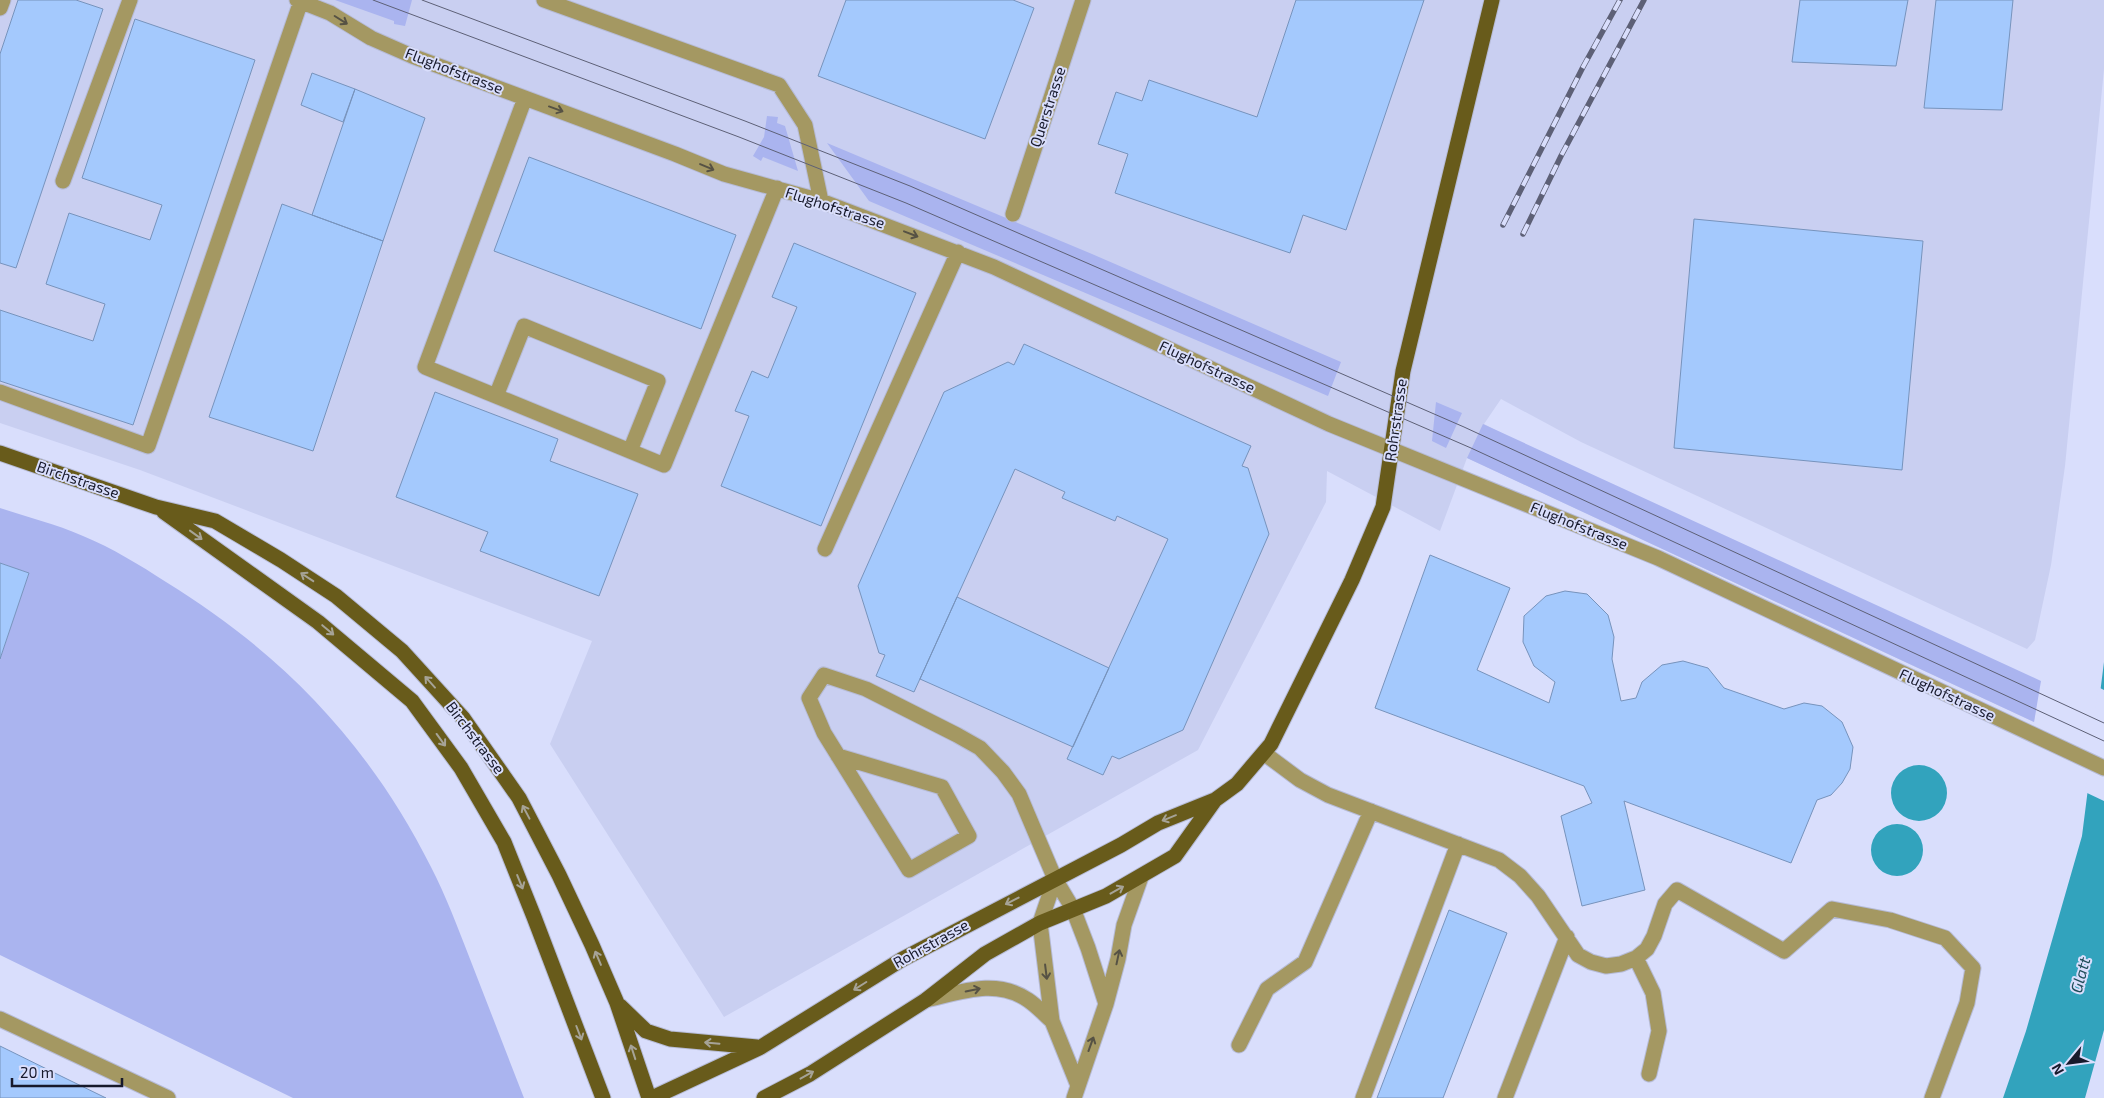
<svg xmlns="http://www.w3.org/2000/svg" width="2104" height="1098" font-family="'Exo 2',sans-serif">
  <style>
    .built { fill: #c9cff1 }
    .green { fill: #aab4ef }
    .water { fill: #32a3bd }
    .pier { fill: #d9defc }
    .building { fill: #a4c9fd; stroke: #7793bc }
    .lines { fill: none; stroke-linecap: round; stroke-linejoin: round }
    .minor-casing { stroke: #b6bbd6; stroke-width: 17 }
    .major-casing { stroke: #b6bbd6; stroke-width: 17 }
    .minor { stroke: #a49862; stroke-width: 15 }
    .major { stroke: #685b1b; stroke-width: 15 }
    .tram { stroke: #5d6076; stroke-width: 1 }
    .rail-casing { stroke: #5d6076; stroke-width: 5.5 }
    .rail { stroke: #d9defc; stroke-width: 4; stroke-dasharray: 11; stroke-linecap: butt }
    .oneway { stroke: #565244 }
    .oneway2 { stroke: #a6a397 }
    .labels { text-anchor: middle; stroke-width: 4; stroke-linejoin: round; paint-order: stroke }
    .street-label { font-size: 15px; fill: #17192b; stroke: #d9defc }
    .water-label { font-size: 16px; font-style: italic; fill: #1f4d59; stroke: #d9defc }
  </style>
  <rect width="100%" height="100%" fill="#d9defc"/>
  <path class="built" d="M0,0H2104V69L2065,466L2051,565L2035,640L2027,649L1581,442L1501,399L1484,424L2036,710L2034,722L1467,458L1440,531L1327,471L1326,502L1198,750L724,1017L550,744L592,641L140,470L0,423Z"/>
  <path class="green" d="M335,0H412L405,26L394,24V21Z
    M767,116L778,117L777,123L785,126L798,171L763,157L761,161L753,156L764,137Z
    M827,143L1092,254L1341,362L1328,396L869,201Z
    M1436,402L1462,413L1446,448L1432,441Z
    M1483,424L2041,681L2034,722L1467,458Z
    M0,508C27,517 56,524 83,536C112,548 140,565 166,582C283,654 369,744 431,867C446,896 458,928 470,959C488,1005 506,1052 524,1098H293L0,955V659L29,573L0,563Z"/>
  <path class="water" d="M2104,662V1030L2085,1098H2003L2026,1031L2082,836Z
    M1891 793a28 28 0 1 1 56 0a28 28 0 1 1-56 0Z
    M1871 850a26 26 0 1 1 52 0a26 26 0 1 1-52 0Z"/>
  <path class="pier" d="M2098,687L2104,690V801L2085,792Z"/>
  <path class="building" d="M18,0H76L103,9L16,268L0,263V54Z
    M846,0H1013L1034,8L985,139L818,76Z
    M1296,0H1424L1346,230L1303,215L1290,253L1115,193L1128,154L1098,144L1116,92L1142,101L1149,80L1257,117Z
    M1800,0H1908L1896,66L1792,62Z
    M1936,0H2013L2002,110L1924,108Z
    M135,19L255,60L133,425L0,381V310L93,341L105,304L46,284L69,213L150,240L162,205L82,178Z
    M312,73L355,89L343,122L301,105Z
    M355,89L425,118L383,241L312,215Z
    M529,157L736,235L701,329L494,251Z
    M282,204L383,241L313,451L209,417Z
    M1694,219L1923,241L1902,470L1674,448Z
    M794,243L916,293L821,526L721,486L749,416L735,411L752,371L768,378L797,307L772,297Z
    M1024,344L1251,446L1242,466L1248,468L1269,534L1183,730L1119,759L1112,756L1103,775L1067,759L1168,539L1117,516L1115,521L1062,498L1065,492L1015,469L914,692L876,676L885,655L879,653L858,586L944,392L1008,362L1014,365Z
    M435,392L558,439L550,461L638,494L599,596L480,551L488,532L396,497Z
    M1430,555L1510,588L1477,670L1549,703L1555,682L1534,666L1523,642L1524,616L1546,596L1565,591L1587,594L1608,615L1614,637L1612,659L1621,701L1636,698L1642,682L1662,665L1683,661L1708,668L1724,688L1784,709L1804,703L1822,706L1842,722L1853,747L1850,769L1842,783L1831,795L1817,800L1791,863L1624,801L1645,890L1582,906L1561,816L1592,803L1584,786L1375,708Z
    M0,563L29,573L0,659Z
    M957,597L1109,668L1073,747L920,679Z
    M1449,910L1507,933L1443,1098H1377Z
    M0,1046L67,1079L106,1098H0Z"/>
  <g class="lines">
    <g class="minor-casing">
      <path id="minor" d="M297,0L330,13L371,38L412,56L675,154L724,174L821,201L994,267L1329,424L1658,558L2104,768
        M544,0L779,85L805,125L821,201
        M0,8L3,0
        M63,181L130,0
        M1013,214L1083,0
        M0,392L148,446L301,1
        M496,396L425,367L525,98
        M630,451L658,381L524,326L496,396L664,465L777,188
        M825,549L958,252
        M1265,754L1300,780L1328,795L1499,860L1520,876L1538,896L1578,955L1591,962L1606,966L1621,964L1636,958L1647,949L1654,936L1665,904L1677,890L1784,951L1832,909L1890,920L1945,938L1973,968L1967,1003L1932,1098
        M838,756L942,787L969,836L909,870L824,733L809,698L824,675L866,689L957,735L980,748L1003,772L1019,794L1055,879L1073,909L1088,948L1106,1004
        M1055,879L1040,923L1052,1021L1077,1083
        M1636,958L1653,993L1659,1031L1649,1074
        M926,1000C961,992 996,978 1028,1000C1037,1006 1044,1014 1052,1021
        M0,1019L168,1098
        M1239,1045L1267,989L1305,962L1371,811
        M1074,1098L1106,1004L1118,959L1124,925L1141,877
        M1363,1098L1458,844
        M1505,1098L1567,937"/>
    </g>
    <g class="major-casing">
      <path id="major" d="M0,453L156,507L215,521L281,560L336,596L402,651L463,718L519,798L559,875L592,945L617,1003L649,1098
        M164,512L318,622L412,701L461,768L504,842L534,917L603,1098
        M620,1006L646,1031L670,1039L757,1047
        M652,1098L761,1047L901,960L1121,845L1158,823L1215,800L1237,784L1271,744L1352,580L1383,507L1403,371L1492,0
        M764,1098L810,1074L926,1000L985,954L1040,923L1106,896L1175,856L1215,800"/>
    </g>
    <use href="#minor" class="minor"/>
    <use href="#major" class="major"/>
    <path class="tram" d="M373,0L739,137L906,203L1471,448L2104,741
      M422,0L745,121L910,186L1464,427L2104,723"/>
    <g class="rail-casing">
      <path id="rail" d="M1503,225L1583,67L1620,0
        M1523,234L1561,156L1644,0"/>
    </g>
    <use href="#rail" class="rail"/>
  </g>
  <defs><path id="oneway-shaft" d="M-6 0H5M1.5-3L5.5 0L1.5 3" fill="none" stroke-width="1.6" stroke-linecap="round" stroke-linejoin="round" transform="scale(1.25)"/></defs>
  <g class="oneway">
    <use href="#oneway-shaft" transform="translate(341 20) rotate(32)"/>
    <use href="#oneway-shaft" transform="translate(556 109) rotate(20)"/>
    <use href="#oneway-shaft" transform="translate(707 167) rotate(23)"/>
    <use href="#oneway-shaft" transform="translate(911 234) rotate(21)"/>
    <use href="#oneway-shaft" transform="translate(1118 957) rotate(-78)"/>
    <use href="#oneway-shaft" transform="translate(1046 972) rotate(83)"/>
    <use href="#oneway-shaft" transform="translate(973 990) rotate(-12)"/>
    <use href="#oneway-shaft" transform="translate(1091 1044) rotate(-70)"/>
  </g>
  <g class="oneway2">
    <use href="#oneway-shaft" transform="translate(196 535) rotate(36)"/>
    <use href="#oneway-shaft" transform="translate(307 577) rotate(-147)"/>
    <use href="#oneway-shaft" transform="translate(328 630) rotate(40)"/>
    <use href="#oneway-shaft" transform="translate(430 682) rotate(-132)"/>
    <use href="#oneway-shaft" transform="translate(441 740) rotate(54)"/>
    <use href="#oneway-shaft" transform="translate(526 812) rotate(-118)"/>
    <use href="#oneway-shaft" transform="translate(1169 818) rotate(158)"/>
    <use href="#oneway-shaft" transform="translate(520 882) rotate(68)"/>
    <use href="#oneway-shaft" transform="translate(1117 890) rotate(-29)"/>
    <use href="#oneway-shaft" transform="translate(1012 901) rotate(153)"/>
    <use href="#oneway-shaft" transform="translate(598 958) rotate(-113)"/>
    <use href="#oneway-shaft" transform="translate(860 986) rotate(148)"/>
    <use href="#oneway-shaft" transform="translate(579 1033) rotate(69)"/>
    <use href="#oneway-shaft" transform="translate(712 1043) rotate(-175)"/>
    <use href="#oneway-shaft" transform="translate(633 1052) rotate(-108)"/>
    <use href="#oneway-shaft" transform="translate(807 1075) rotate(-29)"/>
  </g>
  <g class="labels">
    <g class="street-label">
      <text transform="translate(454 71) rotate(21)" y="5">Flughofstrasse</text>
      <text transform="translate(1048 107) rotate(-72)" y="5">Querstrasse</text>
      <text transform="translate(835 208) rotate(18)" y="5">Flughofstrasse</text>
      <text transform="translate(1207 367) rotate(25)" y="5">Flughofstrasse</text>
      <text transform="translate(1396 420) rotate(-82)" y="5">Rohrstrasse</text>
      <text transform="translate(78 480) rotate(19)" y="5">Birchstrasse</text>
      <text transform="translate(1579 526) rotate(22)" y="5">Flughofstrasse</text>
      <text transform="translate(1947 695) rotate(25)" y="5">Flughofstrasse</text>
      <text transform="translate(475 738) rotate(53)" y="5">Birchstrasse</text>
      <text transform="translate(931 944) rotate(-29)" y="5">Rohrstrasse</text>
    </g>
    <g class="water-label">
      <text transform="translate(2080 975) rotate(-75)" y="6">Glatt</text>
    </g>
  </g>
  <g transform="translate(2069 1063) rotate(241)" stroke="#d9defc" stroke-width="4" paint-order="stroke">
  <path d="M0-4L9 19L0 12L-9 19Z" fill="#17192b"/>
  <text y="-8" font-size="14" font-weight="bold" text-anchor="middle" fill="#17192b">N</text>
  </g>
  <path d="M12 1078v8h110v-8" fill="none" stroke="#17192b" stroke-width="2.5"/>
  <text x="20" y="1078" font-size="15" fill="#17192b" stroke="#d9defc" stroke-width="4" paint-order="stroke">20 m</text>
</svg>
